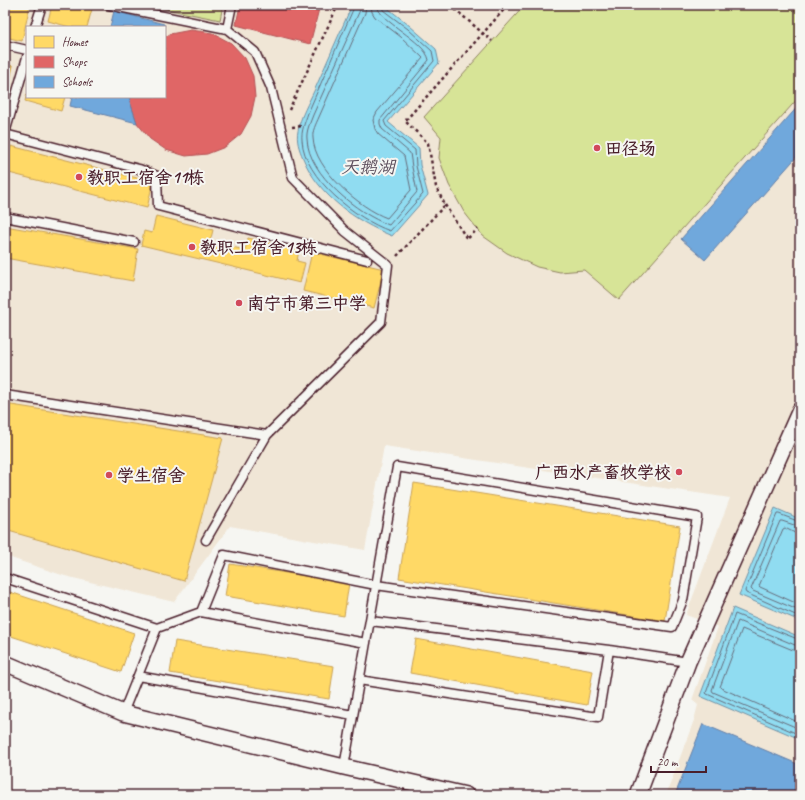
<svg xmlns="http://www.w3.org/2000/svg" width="805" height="800" font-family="Caveat,'LXGW WenKai TC',sans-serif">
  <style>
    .built { fill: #f0e6d6; fill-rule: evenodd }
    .green { fill: #d7e497; stroke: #908261 }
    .water { fill: #90dcf1; stroke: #7490a2 }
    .homes { fill: #ffd966; stroke: #c9a154 }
    .shops { fill: #e06666; stroke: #b35154 }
    .schools { fill: #6fa8dc; stroke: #647fa7 }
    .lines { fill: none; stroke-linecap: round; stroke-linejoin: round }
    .shore { stroke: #666b7a; stroke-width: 1 }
    .lane-casing { stroke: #4a1f2b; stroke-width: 11 }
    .street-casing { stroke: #4a1f2b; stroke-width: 18 }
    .path { stroke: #4a1f2b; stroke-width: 2.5; stroke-dasharray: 3 3; stroke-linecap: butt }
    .lane { stroke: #f6f6f2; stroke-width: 8 }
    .street { stroke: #f6f6f2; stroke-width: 15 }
    .poi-dot { fill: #d1495b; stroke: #f6f6f2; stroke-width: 1.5 }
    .labels { text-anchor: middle; stroke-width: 4; stroke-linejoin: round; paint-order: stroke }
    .poi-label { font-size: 17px; font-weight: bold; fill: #4a1f2b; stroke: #f6f6f2; text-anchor: start }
    .water-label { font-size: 18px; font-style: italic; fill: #5c4e5c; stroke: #f6f6f2 }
  </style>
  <rect width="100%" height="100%" fill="#f6f6f2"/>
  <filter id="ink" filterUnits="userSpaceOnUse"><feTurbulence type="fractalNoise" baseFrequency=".025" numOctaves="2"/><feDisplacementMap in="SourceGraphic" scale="8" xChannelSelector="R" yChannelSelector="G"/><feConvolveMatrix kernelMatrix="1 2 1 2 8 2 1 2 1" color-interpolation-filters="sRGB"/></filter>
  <g filter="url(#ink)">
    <path class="built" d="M5,5H800V795H666L694,720L698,705L692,700L718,627L686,615L730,498L384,446L365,550L230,526L174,602L65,576L5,556ZM27,27H165V97H27Z"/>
    <path class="green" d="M146,5H223L220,20Z
      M525,5H800V96L619,300L584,270L560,272L537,267L507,253L483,236L464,212L449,185L439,158L441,137L424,117Z"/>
    <path class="water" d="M352,5H384L410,26L436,49L439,63L388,122L419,148L420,165L428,195L392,236C355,221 318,195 303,158C299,149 296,140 298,131C300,117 309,102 315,89C327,61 340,33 352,5Z
      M775,508L800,519V621L739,595Z
      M733,608L800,637V739L700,696Z"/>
    <path class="homes" d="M5,5H30L22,41L5,37Z
      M52,5H76L92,9L87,27H70L48,21Z
      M5,64L13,66L5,103Z
      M27,94V97H65L61,111L25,101Z
      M11,146L153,182L147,208L5,172Z
      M156,216L213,230L210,242L245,250L248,238L299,250L297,261L305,263L300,283L141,245L144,231L152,233Z
      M5,226L138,249L133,281L5,258Z
      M312,252L384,269L374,308L303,291Z
      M5,404L223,438L184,581L5,530Z
      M414,483L680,526L665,621L399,578Z
      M230,564L349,583L344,616L225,596Z
      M10,592L134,633L121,672L5,634V608Z
      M416,639L593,671L587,705L410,673Z
      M175,641L334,666L329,699L170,673Z"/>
    <path class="shops" d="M240,5H320L310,44L236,25Z
      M191,30L212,33L231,43L245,58L253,76L255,97L251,116L241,134L225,147L207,154L186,156L166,150L150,139L137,123L130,102L131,97H165V37L170,34Z"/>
    <path class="schools" d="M114,11L164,24V27H110Z
      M72,97H131L130,102L137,123L70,106Z
      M800,104V153L705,260L681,239Z
      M703,724L800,765V795H675Z"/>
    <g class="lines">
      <path class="shore" d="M355,5L308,113C305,122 301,131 302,140C304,178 356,219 390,231L423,194L416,166L415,150L386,126L384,121L434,61L432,51L408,29L383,10L382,5
        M360,5V10L313,115C310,123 306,131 307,139C308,174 358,214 389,225L417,192L412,167L410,153L382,129L380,124V120L429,60C425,40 378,22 377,5
        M366,5L365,13L319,117C316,124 312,131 313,138C314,169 360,208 387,218L411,190L404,156L378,134L375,129L373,120L377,112L423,58L401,37L375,17L372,12L371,5
        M800,522L779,514H777L745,591L746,593L800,617
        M800,527L782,521H780L751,589L753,591L800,611
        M800,533H795L785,528L783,529L759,586L760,587L800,605
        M800,640L735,614L706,693L707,694L800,735
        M800,645H795L738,621L712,690L713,692L800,729
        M800,651L793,650L742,629L720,687L721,688L800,723"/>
      <g class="lane-casing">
        <path id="lane" d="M109,5L227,29L232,5
          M35,27L42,5
          M5,45L27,50
          M5,133L27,57
          M5,134L139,169L157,176L158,206L367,260
          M5,217L134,242
          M5,395L267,435
          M206,540L267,435L381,322L388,265L345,231L293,178L271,88L255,52L227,29
          M5,578L157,628L201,612
          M370,621L609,650L688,662
          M138,676L353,715
          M359,680L598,717L609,650
          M123,713L157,628
          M344,767C361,667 379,567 397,467L697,517L683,600L672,627L376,585L224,555L201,612L366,643"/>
      </g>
      <g class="street-casing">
        <path id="street" d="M5,663L123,713L344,767L466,795
          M638,795L688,662L800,410"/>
      </g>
      <path class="path" d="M450,5L492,41
        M289,110L338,5
        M292,127L303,126
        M445,205L467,239L478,229
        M397,256L445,205L436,187L428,143L405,121L508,5"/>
      <use href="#lane" class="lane"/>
      <use href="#street" class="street"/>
    </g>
  </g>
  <g class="poi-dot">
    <circle cx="597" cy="148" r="4"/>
    <circle cx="79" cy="177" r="4"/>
    <circle cx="192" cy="247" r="4"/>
    <circle cx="239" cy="303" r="4"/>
    <circle cx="679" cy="472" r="4"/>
    <circle cx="109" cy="475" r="4"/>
  </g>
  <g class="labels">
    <g class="poi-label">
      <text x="605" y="154">田径场</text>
      <text x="87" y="183">教职工宿舍11栋</text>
      <text x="200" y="253">教职工宿舍13栋</text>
      <text x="247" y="309">南宁市第三中学</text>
      <text x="671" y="478" text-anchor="end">广西水产畜牧学校</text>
      <text x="117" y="481">学生宿舍</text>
    </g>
    <g class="water-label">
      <text x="368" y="173">天鹅湖</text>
    </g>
  </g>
  <rect width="805" height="800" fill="none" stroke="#f6f6f2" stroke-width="20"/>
  <rect x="10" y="10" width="785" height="780" fill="none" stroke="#4a1f2b" stroke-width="1.5" filter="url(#ink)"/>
  <rect x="26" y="26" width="140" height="72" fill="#f6f6f2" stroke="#b1a0a2"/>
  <rect x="34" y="36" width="20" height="12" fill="#ffd966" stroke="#b1a0a2"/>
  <text x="62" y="46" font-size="12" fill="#4a1f2b">Homes</text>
  <rect x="34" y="56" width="20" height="12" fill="#e06666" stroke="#b1a0a2"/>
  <text x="62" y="66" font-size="12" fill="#4a1f2b">Shops</text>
  <rect x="34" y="76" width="20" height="12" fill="#6fa8dc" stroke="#b1a0a2"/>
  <text x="62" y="86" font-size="12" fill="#4a1f2b">Schools</text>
  <path d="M651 766v6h55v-6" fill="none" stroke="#4a1f2b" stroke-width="2"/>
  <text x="657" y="766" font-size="12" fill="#4a1f2b" stroke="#f6f6f2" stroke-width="3" paint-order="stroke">20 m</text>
</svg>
